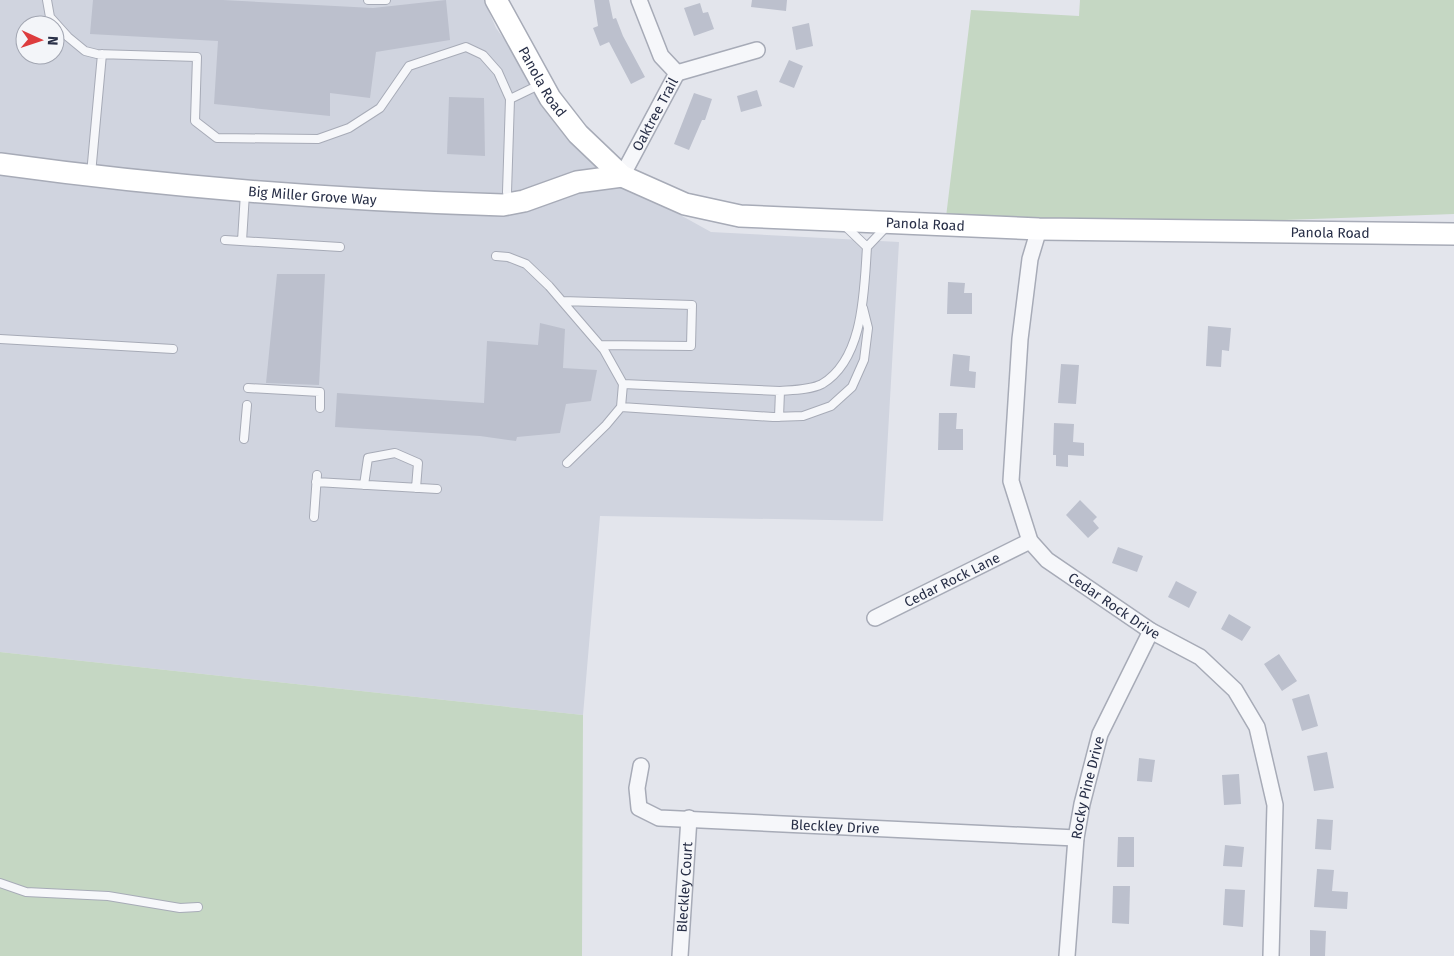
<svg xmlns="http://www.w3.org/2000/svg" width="1454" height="956" font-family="'Fira Sans',sans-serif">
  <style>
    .built { fill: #d0d4df; fill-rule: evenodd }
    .green { fill: #c5d7c3 }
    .building { fill: #bcc0cd }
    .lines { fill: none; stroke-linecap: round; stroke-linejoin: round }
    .lane-casing { stroke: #a7abb7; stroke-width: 10 }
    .street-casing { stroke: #a7abb7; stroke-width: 18 }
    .secondary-casing { stroke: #a7abb7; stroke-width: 24 }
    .lane { stroke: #f6f7fa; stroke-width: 8 }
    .street { stroke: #f6f7fa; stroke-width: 15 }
    .secondary { stroke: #fff; stroke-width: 21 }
    .labels { text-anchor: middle; stroke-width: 5; stroke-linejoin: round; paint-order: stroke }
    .street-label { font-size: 14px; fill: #282f47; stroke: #f3f5f9 }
  </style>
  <rect width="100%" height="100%" fill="#e3e5ec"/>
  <path class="built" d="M0,0H484L496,28L523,65L626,185L711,232L899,242L883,521L600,516L583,715L0,652ZM25,25H55V55H25Z"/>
  <path class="green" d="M1080,0H1454V214L1032,229L946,217L971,10L1079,16Z
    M0,652L583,715L582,956H0Z"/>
  <path class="building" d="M93,0H223L373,8L446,0L450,40L376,52L370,98L330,93V116L214,104L218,41L90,34Z
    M594,0H609L613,19L616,18L623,36L645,77L631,84L609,42L600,46L593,28L598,26Z
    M752,0H787L786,11L751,7Z
    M700,3L703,13L708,12L714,29L694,36L684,8Z
    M809,23L813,46L796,50L792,27Z
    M789,60L803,66L794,88L779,82Z
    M757,90L762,106L741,112L737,96Z
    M694,93L712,99L705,120H702L689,150L674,144Z
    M449,97L484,98L485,156L447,154Z
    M277,274H325L319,385L266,383Z
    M948,282L965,283L964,293H972V314H947Z
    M540,323L565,329L563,368L597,370L591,401L566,404L560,433L517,437L516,441L480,436L335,427L337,393L484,403L487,341L538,345Z
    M1208,326L1231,328L1229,351L1222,350L1221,367L1206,366Z
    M953,354L970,356L969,371L976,372L975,388L950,386Z
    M1061,364L1079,365L1076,404L1058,403Z
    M939,413H957L956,429H963V450H938Z
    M1054,423L1074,424L1073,442L1084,443V456L1068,455V467L1056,466V455H1053Z
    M1080,500L1097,517L1093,521L1099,528L1088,538L1066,515Z
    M1118,547L1143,556L1137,572L1112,563Z
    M1176,581L1197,592L1189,608L1168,597Z
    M1229,614L1251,627L1242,641L1221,629Z
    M1279,654L1297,681L1282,691L1264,664Z
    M1309,694L1318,726L1302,731L1292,699Z
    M1327,752L1334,788L1314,791L1307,756Z
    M1139,758L1155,760L1152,782L1137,781Z
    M1239,774L1241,804L1224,805L1222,775Z
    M1317,819L1333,820L1331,850L1315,849Z
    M1118,837H1134V867H1117Z
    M1225,845L1244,847L1242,867L1223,866Z
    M1317,869L1334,870L1332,891L1348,892L1347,909L1314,907Z
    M1113,886H1130L1129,924L1112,923Z
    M1225,889L1245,890L1243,927L1223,925Z
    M1310,930L1326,931L1325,956H1310Z"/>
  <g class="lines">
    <g class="lane-casing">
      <path id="lane" d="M47,0L50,17L68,37L85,51L97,54L197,57L195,121L217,138L318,139L349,128L380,108L409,66L466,47L483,55L498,72L510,99L541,84
        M368,0H386
        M91,174L102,54
        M509,202L507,192L510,99
        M843,224L867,247
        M225,240L340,247
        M242,241L245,193
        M496,256L508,257L526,264L549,286L604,350L623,384L621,407L606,425L567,463
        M562,301L692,305L691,346L600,345
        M0,339L173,349
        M623,384L780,391C793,390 810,390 822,384C864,359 864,291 867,247L888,225
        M248,388L320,392V408
        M621,407L773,417L803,416L831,406L852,387L864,360L868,328L863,308
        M779,417L780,391
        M244,439L247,405
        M316,482L437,489
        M364,485L368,458L395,453L418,463L416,488
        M314,517L317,475
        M0,883L26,892L108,896L180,908L198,907"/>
    </g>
    <g class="street-casing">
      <g id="street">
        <path d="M639,0L661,56L677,73"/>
        <path d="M677,73L757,50"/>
        <path id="s1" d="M622,176L677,73"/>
        <path id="s2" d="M1039,229L1030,259L1020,339L1011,481L1030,541L1047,560L1151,631L1200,657L1235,690L1257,727L1275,805L1271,956"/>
        <path id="s3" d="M875,618L1030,541"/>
        <path id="s4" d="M641,766L637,788L639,808L659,818L1076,838"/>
        <path id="s5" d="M680,956L689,818"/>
        <path id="s6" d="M1067,956L1076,838L1082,804L1100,734L1151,631"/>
      </g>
    </g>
    <g class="secondary-casing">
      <g id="secondary">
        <path id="s7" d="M496,0L550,98L578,134L622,176L685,204L740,216L1039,229L1454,234"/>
        <path id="s8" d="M0,164C166,187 335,200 503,205L524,201L577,182L622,176"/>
      </g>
    </g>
    <use href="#lane" class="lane"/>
    <use href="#street" class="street"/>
    <use href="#secondary" class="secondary"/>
  </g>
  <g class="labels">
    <g class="street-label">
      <text dy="5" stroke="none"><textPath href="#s7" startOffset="94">Panola Road</textPath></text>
      <text dy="5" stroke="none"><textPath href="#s1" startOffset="70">Oaktree Trail</textPath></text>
      <text dy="5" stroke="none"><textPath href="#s8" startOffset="314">Big Miller Grove Way</textPath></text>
      <text dy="5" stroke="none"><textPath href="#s7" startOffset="529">Panola Road</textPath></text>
      <text dy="5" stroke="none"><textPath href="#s7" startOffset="934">Panola Road</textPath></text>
      <text dy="5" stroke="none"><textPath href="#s3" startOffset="86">Cedar Rock Lane</textPath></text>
      <text dy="5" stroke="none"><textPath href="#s2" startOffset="424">Cedar Rock Drive</textPath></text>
      <text dy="5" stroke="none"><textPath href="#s6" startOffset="170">Rocky Pine Drive</textPath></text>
      <text dy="5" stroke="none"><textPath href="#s4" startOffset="241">Bleckley Drive</textPath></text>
      <text dy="5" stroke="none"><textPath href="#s5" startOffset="69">Bleckley Court</textPath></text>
    </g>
  </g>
  <g transform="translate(40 40) rotate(93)"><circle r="24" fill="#f3f5f9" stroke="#a2a6b2"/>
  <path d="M0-4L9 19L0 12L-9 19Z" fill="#dd3c3e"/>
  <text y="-8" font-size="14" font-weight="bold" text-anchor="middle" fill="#282f47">N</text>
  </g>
</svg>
